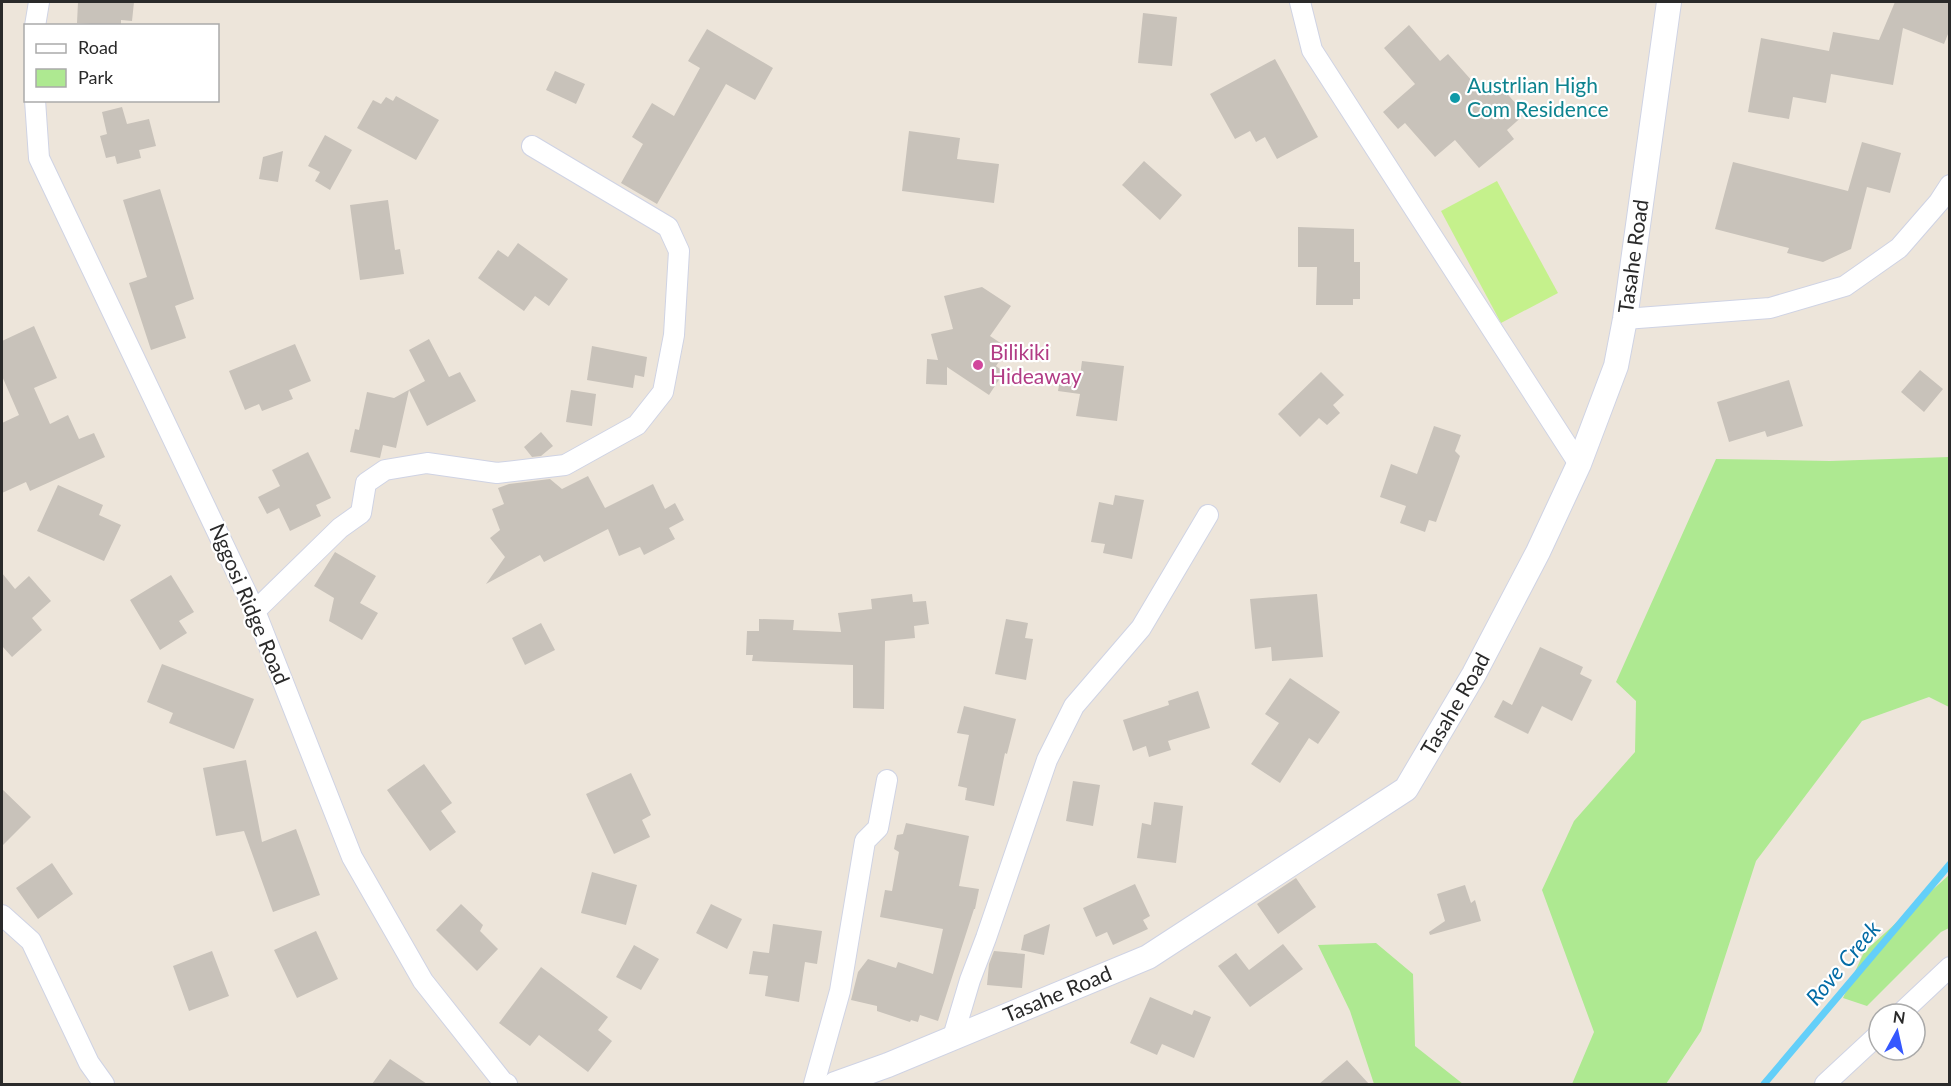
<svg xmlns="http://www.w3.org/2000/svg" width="1951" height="1086" font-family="Lato,sans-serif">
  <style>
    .green { fill: #aee991 }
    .pitch { fill: #c5f18c }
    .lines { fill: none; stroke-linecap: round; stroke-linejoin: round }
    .stream { stroke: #63cff9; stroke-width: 7 }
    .building { fill: #c8c2ba }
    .minor-casing { stroke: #cfd3e4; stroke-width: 22 }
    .tertiary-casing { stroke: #cfd3e4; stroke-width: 26 }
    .minor { stroke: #fff; stroke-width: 20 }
    .tertiary { stroke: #fff; stroke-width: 24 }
    .culture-dot { fill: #0f9aa8; stroke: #fff; stroke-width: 2 }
    .hotel-dot { fill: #d1479c; stroke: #fff; stroke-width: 2 }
    .labels { text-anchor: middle; stroke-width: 4.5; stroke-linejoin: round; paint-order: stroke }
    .culture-label { font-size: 21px; fill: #0d838f; stroke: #fff; text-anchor: start }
    .street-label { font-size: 21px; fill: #2a2a2a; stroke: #fff }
    .hotel-label { font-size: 21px; fill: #b23c85; stroke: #fff; text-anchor: start }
    .water-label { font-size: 22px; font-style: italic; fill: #026ba5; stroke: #fff }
  </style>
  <rect width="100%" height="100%" fill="#ede5da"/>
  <path class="green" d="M1949,457V707L1929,697L1862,721L1756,861L1701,1031L1666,1084H1572L1594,1032L1542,890L1574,821L1635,752L1636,701L1616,682L1716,459L1830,461Z
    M1949,875V928L1941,932L1867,1006L1843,998L1864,952Z
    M1376,943L1413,974L1415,1046L1463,1084H1374L1350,1011L1318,945Z"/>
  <path class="pitch" d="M1497,181L1558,293L1501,323L1441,211Z"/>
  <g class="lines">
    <path class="stream" d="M1764,1084L1950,864"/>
  </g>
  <path class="building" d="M78,2H134L132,21L121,20V26L77,23Z
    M1895,2H1950V29L1944,44L1903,28L1893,85L1831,74L1826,103L1793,97L1789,119L1748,112L1761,38L1829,51L1833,32L1879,40Z
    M1143,13L1177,17L1172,66L1138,63Z
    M1409,25L1440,61L1448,54L1482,92L1495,80L1525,114L1507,130L1514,139L1479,168L1455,140L1435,157L1405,123L1398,129L1383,112L1415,84L1384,48Z
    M707,29L773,68L755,100L726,84L657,204L621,183L643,144L632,137L652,103L674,116L700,68L688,61Z
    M1275,59L1318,137L1277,159L1265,137L1256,142L1250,131L1235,139L1210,94Z
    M555,71L585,84L576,104L546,90Z
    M396,96L439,120L416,160L357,128L373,100L381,104L386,97L393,101Z
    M122,107L127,124L149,119L156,146L139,150L141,158L117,164L115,156L106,158L100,136L107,134L102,112Z
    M909,131L960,138L957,159L999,164L994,203L902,191Z
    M325,135L352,150L330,190L315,181L320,172L308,166Z
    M1862,142L1901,153L1890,193L1867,187L1851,249L1823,262L1787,253L1789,248L1715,229L1733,162L1848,191Z
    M283,151L278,182L259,179L263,157Z
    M1144,161L1182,195L1160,220L1122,185Z
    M160,189L194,299L175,306L186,338L151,350L129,283L147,277L123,200Z
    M388,200L395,250L400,249L404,274L360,280L350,205Z
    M1298,227L1354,229V262H1360V299H1353V305H1316L1317,267H1298Z
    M518,243L568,279L549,306L535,296L524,311L478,278L498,250L508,257Z
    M982,287L1011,306L990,336L1008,348L996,366L1004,372L989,395L947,367V385L926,384L927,359L938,360L931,334L953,329L944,296Z
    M34,326L57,378L34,388L50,424L68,415L79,439L94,433L105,457L30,491L26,482L2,493V423L19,415L2,376V341Z
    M429,339L449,377L460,372L476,401L427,426L409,390L396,448L383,445L380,458L350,452L355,429L359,430L367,392L394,398L425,381L409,350Z
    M295,344L311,381L289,390L293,399L262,411L259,404L245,410L229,371Z
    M592,346L647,357L644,377L635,375L633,388L587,380Z
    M1082,361L1124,366L1117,421L1076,416L1080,394L1058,391L1061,374L1080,376Z
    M1920,370L1943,389L1924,412L1901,392Z
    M1321,372L1344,395L1333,405L1340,413L1327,425L1319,418L1300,437L1278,414Z
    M1789,380L1803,426L1767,437L1765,431L1729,442L1717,402Z
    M571,390L596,394L592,426L566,422Z
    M1434,426L1461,435L1455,451L1460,456L1436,522L1429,520L1425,532L1400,523L1406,506L1380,497L1391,464L1417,474Z
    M541,432L553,446L541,456L532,457L524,447Z
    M308,452L331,498L316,505L321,516L290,531L279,508L267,514L258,497L280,486L272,470Z
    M588,476L605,508L653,484L665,509L675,503L684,520L669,528L675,539L644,555L640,547L619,556L608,529L544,562L540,555L486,584L505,557L490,538L500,530L492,509L504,504L498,488L509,484L550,479L562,489Z
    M58,485L103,505L99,515L121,525L104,561L37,531Z
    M1115,495L1144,500L1132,559L1103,553L1105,544L1091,542L1099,502L1113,505Z
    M335,552L376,576L360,603L378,613L362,640L329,621L334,598L314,586Z
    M2,573L15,589L29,576L51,601L32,618L42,630L12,657L2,646Z
    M171,575L194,612L179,621L187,633L160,650L130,600Z
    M912,594L913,602L926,601L929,624L914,626L915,638L885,641L884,709L853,708V665L752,661L753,655H746L747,631H759V619L794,620L793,630L841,632L838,613L872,609L871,599Z
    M1317,594L1323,657L1272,661L1271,647L1255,649L1250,599Z
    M1006,619L1028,623L1025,638L1033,639L1026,680L995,674Z
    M541,623L555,650L525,665L512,638Z
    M1540,647L1583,667L1580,674L1592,680L1572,721L1542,706L1528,734L1494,717L1503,700L1512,705Z
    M162,664L254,699L234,749L169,723L173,713L147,702Z
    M1290,678L1340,712L1318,744L1309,738L1280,783L1251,764L1279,723L1265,714Z
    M1198,691L1210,728L1168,741L1171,750L1149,757L1146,746L1133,751L1123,720L1169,705L1168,701Z
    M964,706L1016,719L1007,754L1005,753L994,806L965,800L967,788L958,786L969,735L957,733Z
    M246,760L262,842L296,829L320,895L273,912L244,831L216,836L203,768Z
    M424,764L452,803L441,811L456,832L430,851L387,790Z
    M631,773L651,815L642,820L650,837L614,854L586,794Z
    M1073,781L1100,785L1093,826L1066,821Z
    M2,789L31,817L2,846Z
    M1154,802L1183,806L1176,863L1137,858L1142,823L1151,825Z
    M906,823L969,836L959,886L979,889L975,909H974L938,1021L920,1015L918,1022L911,1020L910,1022L877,1011V1006L851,1000L858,972L868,959L896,968L898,962L933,974L943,929L880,917L885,890L892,891L899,852L894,849L897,835L903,834Z
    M52,863L73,894L38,919L16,888Z
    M592,872L637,885L626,925L581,913Z
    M1296,878L1316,907L1278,934L1257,904Z
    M1135,884L1150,916L1143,920L1148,929L1113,945L1107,932L1096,937L1083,908Z
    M1465,885L1471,903L1475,900L1481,921L1430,935L1429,932L1445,921L1437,894Z
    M461,904L483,925L480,931L498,949L477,971L436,930Z
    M711,904L742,919L727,949L696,933Z
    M773,924L822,931L817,964L805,962L799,1002L765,996L768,976L749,974L753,951L769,953Z
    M1050,924L1044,955L1021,950L1024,935Z
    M316,931L338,979L297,998L274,950Z
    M1283,944L1303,969L1250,1007L1218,966L1236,953L1249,970Z
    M634,945L659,959L641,990L616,977Z
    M212,951L229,996L189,1011L173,966Z
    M994,951L1025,954L1022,988L987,985L989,964Z
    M541,967L608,1017L598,1030L612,1041L588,1072L539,1035L530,1046L499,1023Z
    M1150,997L1192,1015L1194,1010L1211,1017L1194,1058L1162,1044L1157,1055L1130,1043Z
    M390,1059L427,1084H372Z
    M1347,1060L1369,1084H1319Z"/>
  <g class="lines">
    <g class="minor-casing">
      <path id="minor" d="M1300,2L1312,50L1579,464
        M35,26L39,2
        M35,100L39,158L255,611L352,857L423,981L503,1082L507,1084
        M1625,319L1770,308L1845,286L1899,248L1939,202L1950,185
        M255,611L340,528L361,513L366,483L385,470L427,463L497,473L565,465L637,425L663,392L674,335L679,251L668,227L532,146
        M2,915L31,941L89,1063L104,1084
        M1900,1014L1950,967
        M953,1037L970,980L986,938L1047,760L1074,706L1141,628L1208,515
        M814,1084L840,991L865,841L878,828L887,780
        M1825,1084L1879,1034"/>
    </g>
    <g class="tertiary-casing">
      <g id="tertiary">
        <path id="s1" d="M835,1084L888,1065L1148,957L1406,789L1474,674L1538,552L1579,464L1616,366L1625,319L1669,2"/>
      </g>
    </g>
    <use href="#minor" class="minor"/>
    <use href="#tertiary" class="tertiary"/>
  </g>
  <circle class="culture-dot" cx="1455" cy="98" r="6"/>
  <circle class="hotel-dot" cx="978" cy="365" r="6"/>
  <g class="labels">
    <g class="culture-label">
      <text x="1467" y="93">Austrlian High<tspan x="1467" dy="24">Com Residence</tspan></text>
    </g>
    <g class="street-label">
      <text dy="7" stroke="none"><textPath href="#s1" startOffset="1230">Tasahe Road</textPath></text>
      <text transform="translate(249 604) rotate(67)" y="7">Nggosi Ridge Road</text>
      <text dy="7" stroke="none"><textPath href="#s1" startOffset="744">Tasahe Road</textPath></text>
      <text dy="7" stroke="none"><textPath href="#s1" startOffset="240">Tasahe Road</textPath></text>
    </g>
    <g class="hotel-label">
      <text x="990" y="360">Bilikiki<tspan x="990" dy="24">Hideaway</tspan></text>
    </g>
    <g class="water-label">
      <text transform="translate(1843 963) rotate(-50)" y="8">Rove Creek</text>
    </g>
  </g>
  <rect width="1951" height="1086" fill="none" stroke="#2a2a2a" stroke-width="6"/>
  <rect x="24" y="24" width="195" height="78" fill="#ffffff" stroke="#aaaaaa" stroke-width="1.5"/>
  <rect x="36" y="44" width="30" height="9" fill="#ffffff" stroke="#aaaaaa" stroke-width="1.5"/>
  <text x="78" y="54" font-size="18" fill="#2a2a2a">Road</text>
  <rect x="36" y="69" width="30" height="18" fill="#aee991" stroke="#aaaaaa" stroke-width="1.5"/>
  <text x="78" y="84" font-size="18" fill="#2a2a2a">Park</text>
  <g transform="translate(1897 1032) rotate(8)"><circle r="28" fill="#ffffff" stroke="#aaaaaa" stroke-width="1.5"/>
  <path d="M0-4.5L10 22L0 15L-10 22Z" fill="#3558ff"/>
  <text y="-9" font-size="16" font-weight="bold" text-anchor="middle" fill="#2a2a2a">N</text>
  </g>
</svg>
